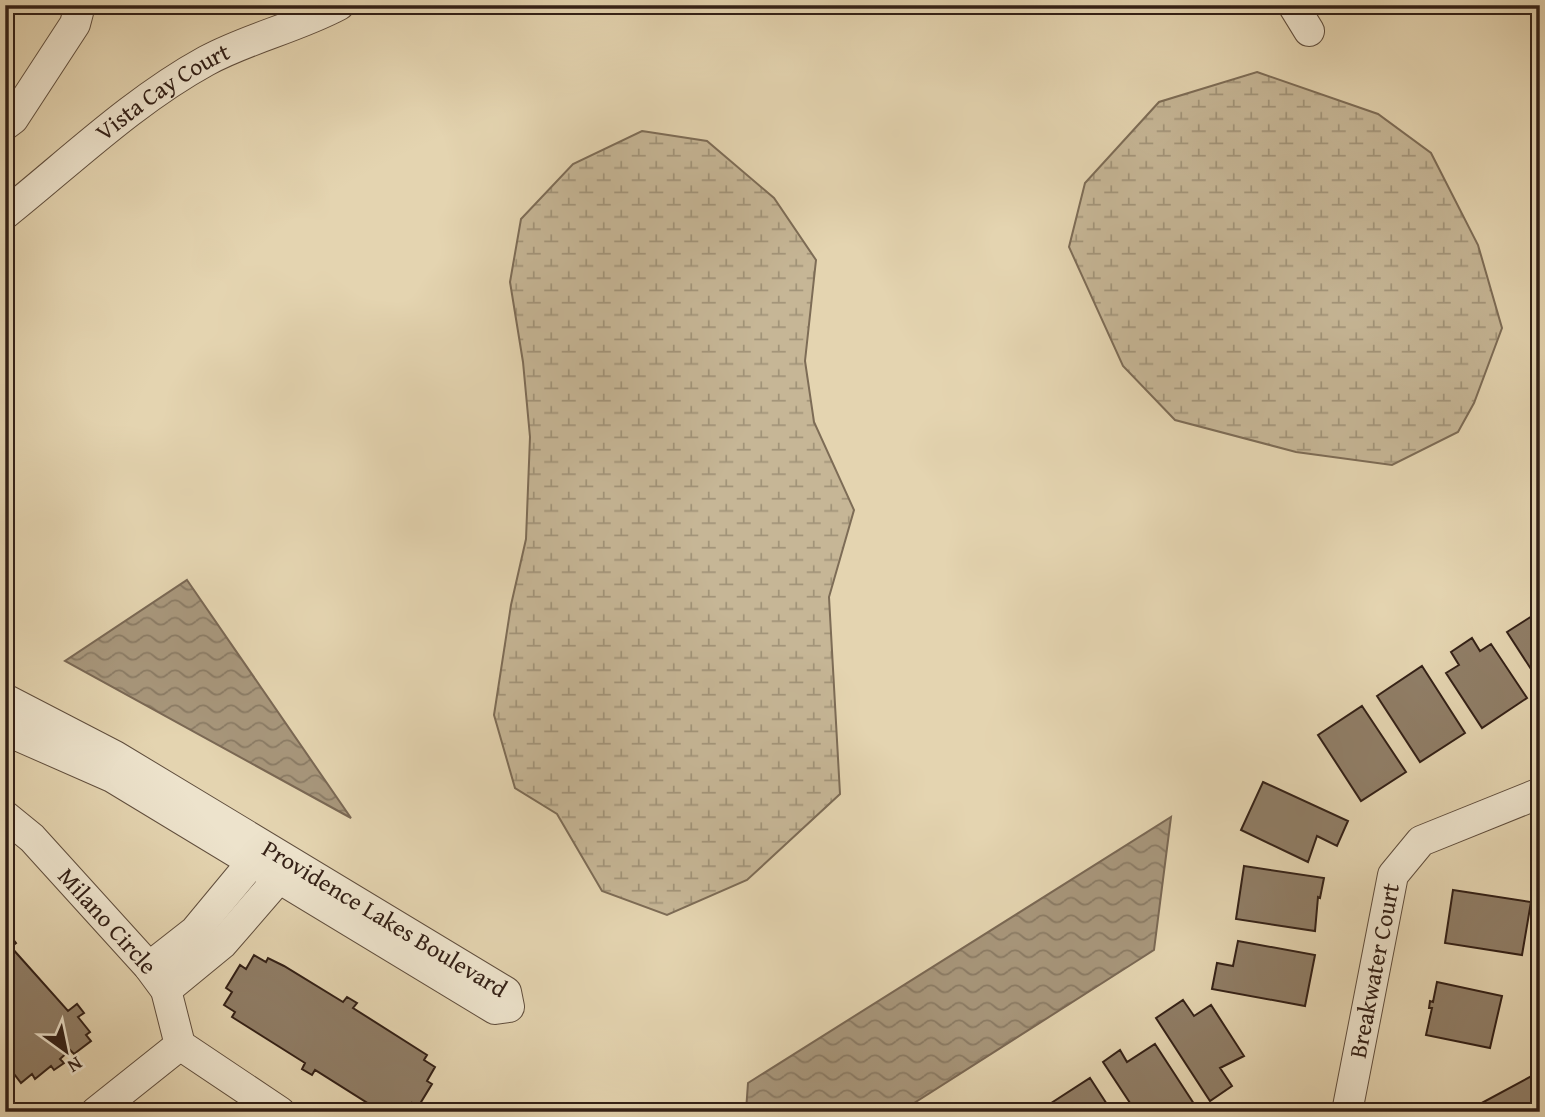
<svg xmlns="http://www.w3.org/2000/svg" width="1545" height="1117" font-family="'Gentium Book Plus',serif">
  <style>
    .wetland { fill: url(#wetland-marsh); stroke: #7d6c56; stroke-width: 2 }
    .water { fill: url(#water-waves); stroke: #7a6854; stroke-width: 2 }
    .building { fill: #907e67; stroke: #342117; stroke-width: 2 }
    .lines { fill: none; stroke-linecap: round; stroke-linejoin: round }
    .minor-casing { stroke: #604e3d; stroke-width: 32 }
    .minor { stroke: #ede3cc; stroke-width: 30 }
    .labels { text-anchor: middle; stroke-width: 5; stroke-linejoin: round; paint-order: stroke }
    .street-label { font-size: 24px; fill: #342117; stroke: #ede3cc }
  </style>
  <defs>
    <pattern id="wetland-marsh" width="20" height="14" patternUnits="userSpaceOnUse" patternTransform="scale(1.75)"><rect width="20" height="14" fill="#c6b696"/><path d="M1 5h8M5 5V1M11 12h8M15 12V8" fill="none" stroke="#a29479"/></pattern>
    <pattern id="water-waves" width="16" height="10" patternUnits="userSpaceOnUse" patternTransform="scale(1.75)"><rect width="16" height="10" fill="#a8977c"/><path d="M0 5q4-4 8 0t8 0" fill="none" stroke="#8a7b65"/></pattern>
  </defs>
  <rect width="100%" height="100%" fill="#e4d4b0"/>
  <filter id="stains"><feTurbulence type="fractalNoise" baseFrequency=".00286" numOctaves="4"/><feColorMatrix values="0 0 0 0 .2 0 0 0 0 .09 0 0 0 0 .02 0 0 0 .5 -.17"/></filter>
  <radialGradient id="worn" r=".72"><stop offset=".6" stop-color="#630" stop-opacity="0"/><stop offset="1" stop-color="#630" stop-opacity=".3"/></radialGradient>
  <path class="wetland" d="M1257,72L1378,114L1431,153L1478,245L1502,328L1474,403L1458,432L1392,465L1296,452L1175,420L1123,366L1069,247L1085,183L1159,102Z
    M642,131L707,141L774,198L816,260L805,361L814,422L854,510L829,597L840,794L747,880L667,915L602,891L557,814L515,788L494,715L511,605L526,539L530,437L523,362L510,282L521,219L573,164Z"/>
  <path class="water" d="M187,580L351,818L65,661Z
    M1171,817L1154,950L900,1112L746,1111L748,1083Z"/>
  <path class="building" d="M1540,611V683L1507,632Z
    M1472,638L1480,651L1491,644L1527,698L1482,728L1446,673L1459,665L1451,652Z
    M1422,666L1465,733L1420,762L1377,696Z
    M1362,706L1406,772L1361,801L1318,735Z
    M1263,782L1348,821L1337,846L1317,836L1308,862L1241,830Z
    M1244,866L1324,878L1320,898L1318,897L1315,931L1236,919Z
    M1453,890L1531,902L1522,955L1445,943Z
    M9,934L16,943L11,947L68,1011L77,1004L84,1013L78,1017L90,1032L86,1035L91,1041L74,1054L70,1050L60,1059L64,1063L54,1070L51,1066L35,1079L32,1074L21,1083L11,1070L5,1073V936Z
    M1238,941L1315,955L1305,1006L1212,989L1217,963L1233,966Z
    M254,955L266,962L268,958L284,966L343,1002L347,997L357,1003L353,1008L427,1055L424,1060L435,1067L427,1081L432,1084L418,1107L412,1103L407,1112H385L374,1107L315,1070L312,1075L302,1069L305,1063L232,1017L235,1012L224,1005L232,992L226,988L240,965L246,969Z
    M1437,982L1502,996L1490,1048L1426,1035L1432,1008H1429L1430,1001L1433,1002Z
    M1183,1000L1194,1016L1211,1005L1244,1056L1220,1068L1232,1086L1210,1101L1156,1018Z
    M1155,1044L1198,1110L1195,1112H1136L1103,1062L1120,1050L1127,1062Z
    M1539,1072L1540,1112H1465Z
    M1090,1078L1112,1112H1048L1045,1107Z"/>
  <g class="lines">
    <g class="minor-casing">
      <g id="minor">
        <path d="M1293,5L1309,31"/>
        <path d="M5,125L13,119L75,24L80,5"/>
        <path id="s1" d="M5,214C70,162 133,101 206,61C248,38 296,28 339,5"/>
        <path id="s2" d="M5,699L115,756L506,992L509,1007L495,1009L112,777L5,730"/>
        <path id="s3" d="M5,816L32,838L149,967L166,990L180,1045L280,1112"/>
        <path d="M149,967L195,931L253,861"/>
        <path d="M166,990L222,944L280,877"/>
        <path d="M96,1112L180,1045"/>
        <path id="s4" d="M1347,1112L1393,875L1421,841L1540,793"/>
      </g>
    </g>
    <use href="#minor" class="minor"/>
  </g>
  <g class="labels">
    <g class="street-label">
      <text dy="8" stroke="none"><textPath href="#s1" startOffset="200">Vista Cay Court</textPath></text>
      <text dy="8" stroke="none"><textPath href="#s3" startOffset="147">Milano Circle</textPath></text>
      <text dy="8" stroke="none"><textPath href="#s2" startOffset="439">Providence Lakes Boulevard</textPath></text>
      <text dy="8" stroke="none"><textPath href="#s4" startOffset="144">Breakwater Court</textPath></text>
    </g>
  </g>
  <rect width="1545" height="1117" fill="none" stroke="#e4d4b0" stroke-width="28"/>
  <rect x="7" y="7" width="1531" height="1103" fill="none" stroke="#342117" stroke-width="3.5"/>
  <rect x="14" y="14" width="1517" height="1089" fill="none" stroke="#342117" stroke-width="2"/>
  <g transform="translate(66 1051) rotate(147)" stroke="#ede3cc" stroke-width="5" paint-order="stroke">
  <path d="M0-5L12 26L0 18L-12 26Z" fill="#342117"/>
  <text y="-10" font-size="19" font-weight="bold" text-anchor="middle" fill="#342117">N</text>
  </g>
  <rect width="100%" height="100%" filter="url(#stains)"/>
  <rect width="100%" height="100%" fill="url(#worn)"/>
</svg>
